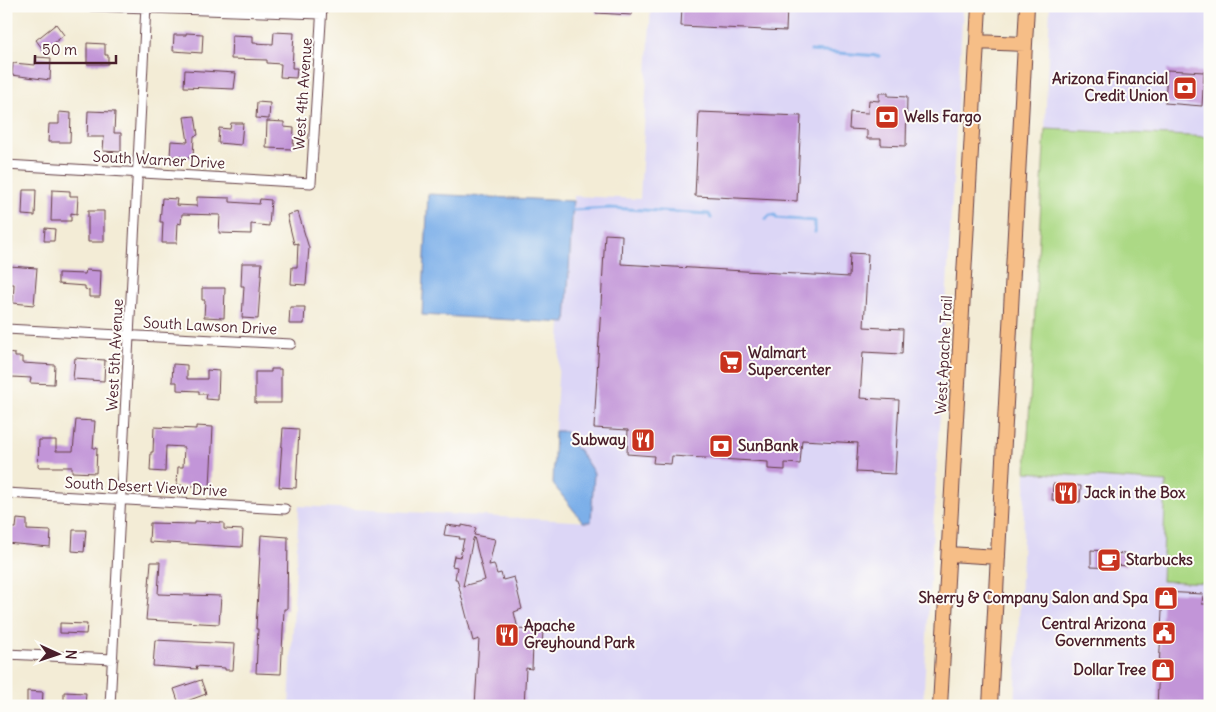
<svg xmlns="http://www.w3.org/2000/svg" width="1216" height="712" font-family="Delius,sans-serif">
  <style>
    .built { fill: #dcd6f6 }
    .green { fill: #acd985; stroke: #7b7c58 }
    .water { fill: #7cafe9; stroke: #63678a }
    .lines { fill: none; stroke-linecap: round; stroke-linejoin: round }
    .stream { stroke: #7cafe9; stroke-width: 3 }
    .building { fill: #c295d8; fill-rule: evenodd }
    .minor-casing { stroke: #633e45; stroke-width: 11 }
    .primary-casing { stroke: #633e45; stroke-width: 16 }
    .minor { stroke: #fff; stroke-width: 9 }
    .primary { stroke: #f6be87; stroke-width: 14 }
    .labels { text-anchor: middle; stroke-width: 4; stroke-linejoin: round; paint-order: stroke }
    .poi-label { font-size: 15px; font-weight: bold; fill: #4a1f2b; stroke: #fdfcf7; text-anchor: start }
    .street-label { font-size: 15px; fill: #4a1f2b; stroke: #fdfcf7 }
  </style>
  <rect width="100%" height="100%" fill="#fdfcf7"/>
  <filter id="ink" filterUnits="userSpaceOnUse"><feTurbulence type="fractalNoise" baseFrequency=".02" numOctaves="2"/><feDisplacementMap in="SourceGraphic" scale="10" xChannelSelector="R" yChannelSelector="G"/><feConvolveMatrix kernelMatrix="1 2 1 2 8 2 1 2 1" color-interpolation-filters="sRGB"/></filter>
  <filter id="wash" filterUnits="userSpaceOnUse"><feTurbulence type="fractalNoise" baseFrequency=".0096" numOctaves="4" result="noise"/><feDisplacementMap in="SourceGraphic" scale="20" xChannelSelector="R" yChannelSelector="G"/><feGaussianBlur stdDeviation="1.12" result="paint"/><feColorMatrix in="noise" values="0 0 0 0 0 0 0 0 0 0 0 0 0 0 0 0 0 1.4 0 .05"/><feComposite in="paint" operator="in"/></filter>
  <g filter="url(#wash)">
    <rect width="100%" height="100%" fill="#f3ecd6"/>
    <path class="built" d="M651,6H963L923,706H289L299,506L591,522L576,450L565,431H555L561,323H566L574,196L640,199Z
      M1050,6H1210V137L1045,129Z
      M1026,472L1167,482L1162,581L1210,583V706H1015Z"/>
    <path class="green" d="M1045,129L1210,137V583L1162,581L1166,482L1026,472Z"/>
    <path class="water" d="M428,194L573,201L566,323L422,315Z
      M555,431H565L575,445L573,446L576,449H578L594,473L591,522H583L553,484Z"/>
    <g class="lines">
      <path class="stream" d="M811,51L879,56
        M573,210L610,208L709,214L711,218
        M776,218L815,221V232
        M766,219L770,215H775L777,218"/>
    </g>
    <g id="blocks">
      <path class="building" d="M596,6H632V15L596,13Z
        M682,6H787L786,31L681,26Z
        M56,24L64,35L44,51L36,40Z
        M274,32L294,33L292,68H297L296,78L280,77L281,64L267,63V60L231,59L232,35L253,36V43L273,44Z
        M186,33L203,34L202,53L173,51L174,35H186Z
        M87,43L105,44V55H108V64H87Z
        M36,57L51,58L50,80L12,75L13,63L35,65Z
        M185,70L236,73L234,89L184,87Z
        M1167,70L1204,72L1202,106L1165,103Z
        M879,93H888V96L907,97L906,146L881,145V139H867V130L849,129L850,112L868,113L869,100L879,101Z
        M257,102L270,103L269,119L256,118Z
        M88,111L115,112L114,133H121V152L103,151L104,137H87Z
        M59,112L71,113L70,142H48L49,124H59Z
        M699,112L801,116L797,201L695,196Z
        M195,116L198,135L194,136L193,158L170,156L171,141L188,142L184,117Z
        M267,121L284,122V127L294,128L293,149L266,148Z
        M231,123H243L241,145L218,143L219,128L230,129Z
        M23,190H36L35,216L22,215Z
        M52,190L70,191V196H78L77,214L71,213V221H51Z
        M197,197L230,198V202L259,204L260,199L271,200L269,226L251,224V234L219,233L220,215L182,214L181,224L178,223L177,243H162L163,222H160L162,198L177,199L176,205L197,206Z
        M88,211H104V242H88Z
        M298,212L309,248L306,285L291,284L292,267H297L298,243L294,244L287,215Z
        M45,228L55,229L54,241H44Z
        M605,234L622,235L621,264L849,277L850,253L868,254L864,327L903,329L902,354L863,352L860,398L899,400L895,474L856,472L858,443L802,440L800,464L785,463V470L768,469V462L672,456L671,464L653,463L654,456L627,454L628,430L594,428Z
        M242,263H262L258,319L242,318L244,286H241Z
        M9,266L37,268L34,305L13,303L14,284H8Z
        M86,270L101,271L100,297H89V290L85,289V286L58,284V273L85,274Z
        M202,288H225L224,318L204,317L205,300H202Z
        M290,307H305L304,324H289Z
        M6,353L15,354V357H22V363L55,365L54,384L30,383L31,378L12,377V379L6,378Z
        M75,358L105,360L104,381L73,379Z
        M173,364L187,365V379H207V370L219,371L218,400L206,399L207,394H199V391L177,390V382H172Z
        M271,369H281V403H255V372H271Z
        M76,420L95,421L93,448H97L96,473L72,472V467H38L39,440H56V451H73Z
        M196,426L213,427L210,487L177,485L178,467H183L184,447L166,446L165,472L150,471L151,452H153L154,427L196,429Z
        M283,428L299,429L296,488L279,487Z
        M1053,484L1081,486L1080,502L1052,500Z
        M17,519L27,520V530L51,531L50,547L6,543L7,528H16Z
        M195,521L224,523V529L243,530L242,547L149,542L150,523L195,524Z
        M446,525L462,527V525L476,528L474,535L495,539L489,565L494,564L497,574L501,573L503,580L514,577L522,609L514,612L518,629L543,631L542,645H533L532,669L526,668L524,706H475L479,639L473,641L457,579H455L457,567L452,566L454,556L460,557L464,539H459L460,537L444,535ZM474,537L485,580L463,586L473,539Z
        M73,530H86L84,552L72,551Z
        M261,535L288,537L287,609H284L281,674L256,673L258,629H256Z
        M1091,550L1106,551V553L1128,554L1127,566L1117,565L1116,568L1091,567Z
        M151,562H160L158,594L221,596L219,624L146,620Z
        M1163,592L1203,594L1202,604H1210V651L1207,706H1157Z
        M60,623L87,624L86,634L60,633Z
        M155,640L235,644L233,670H225V668L196,666L197,669L153,666Z
        M201,680L206,694L179,704L174,689Z
        M27,691L43,692L42,706H27Z
        M64,692L86,693L85,706H64Z"/>
    </g>
  </g>
  <g filter="url(#ink)">
    <use href="#blocks" fill-opacity="0" stroke="#633e45" stroke-width="1"/>
    <g class="lines">
      <g class="minor-casing">
        <path id="minor" d="M91,6L321,14
          M6,165L311,183L322,6
          M6,329L291,344
          M6,493L285,509
          M6,654L113,659
          M110,706L146,6"/>
      </g>
      <g class="primary-casing">
        <path id="primary" d="M977,42L1025,44
          M949,554L998,557
          M940,706L979,6
          M990,706L1027,6"/>
      </g>
      <use href="#minor" class="minor"/>
      <use href="#primary" class="primary"/>
    </g>
  </g>
  <defs>
    <g id="bank-square" transform="scale(1.25)"><rect x="-9" y="-9" width="18" height="18" rx="4" fill="#c8321e" stroke="#fdfcf7"/><path d="M-6-4H6V4H-6ZM0-2.3a2.3 2.3 0 1 0 0 4.6a2.3 2.3 0 1 0 0-4.6Z" fill="#fff"/></g>
    <g id="supermarket-square" transform="scale(1.25)"><rect x="-9" y="-9" width="18" height="18" rx="4" fill="#c8321e" stroke="#fdfcf7"/><path d="M-6-5.5h2.5l.6 2H6L4.5 2H-2.5L-4.4-4H-6ZM-1.5 3.2a1.3 1.3 0 1 0 .1 0ZM3 3.2a1.3 1.3 0 1 0 .1 0Z" fill="#fff"/></g>
    <g id="restaurant-square" transform="scale(1.25)"><rect x="-9" y="-9" width="18" height="18" rx="4" fill="#c8321e" stroke="#fdfcf7"/><path d="M-5-6h1v4h1v-4h1v4h1v-4h1v5L-1.5 .5V6h-2V.5L-5-1ZM5-6V6H3V1.5H1.5Q1.5-4 5-6Z" fill="#fff"/></g>
    <g id="cafe-square" transform="scale(1.25)"><rect x="-9" y="-9" width="18" height="18" rx="4" fill="#c8321e" stroke="#fdfcf7"/><path d="M-5.5-4.5H6V0H3Q3 3.5 0 3.5H-2.5Q-5.5 3.5-5.5 0ZM3-3.2v2h1.7v-2ZM-6 4.5H4V6H-6Z" fill="#fff"/></g>
    <g id="shop-square" transform="scale(1.25)"><rect x="-9" y="-9" width="18" height="18" rx="4" fill="#c8321e" stroke="#fdfcf7"/><path d="M-5-2.5h2.3a2.7 3.5 0 0 1 5.4 0H5L5.5 6h-11ZM-1.5-2.5h3a1.5 2.3 0 0 0-3 0Z" fill="#fff"/></g>
    <g id="civic-square" transform="scale(1.25)"><rect x="-9" y="-9" width="18" height="18" rx="4" fill="#c8321e" stroke="#fdfcf7"/><path d="M-.6-6.5H3V-4.5H.6V-3L4-1V1h2V6H-6V1h2V-1L-.6-3ZM-1.2 2.5V6h2.4V2.5Z" fill="#fff"/></g>
  </defs>
  <g fill-rule="evenodd">
    <use href="#bank-square" x="1185" y="88"/>
    <use href="#bank-square" x="887" y="117"/>
    <use href="#supermarket-square" x="731" y="362"/>
    <use href="#restaurant-square" x="643" y="440"/>
    <use href="#bank-square" x="721" y="446"/>
    <use href="#restaurant-square" x="1066" y="493"/>
    <use href="#cafe-square" x="1109" y="560"/>
    <use href="#shop-square" x="1166" y="598"/>
    <use href="#civic-square" x="1164" y="633"/>
    <use href="#restaurant-square" x="507" y="635"/>
    <use href="#shop-square" x="1163" y="670"/>
  </g>
  <g class="labels">
    <g class="poi-label">
      <text x="1168" y="84" text-anchor="end">Arizona Financial<tspan x="1168" dy="17">Credit Union</tspan></text>
      <text x="904" y="122">Wells Fargo</text>
      <text x="748" y="358">Walmart<tspan x="748" dy="17">Supercenter</tspan></text>
      <text x="626" y="445" text-anchor="end">Subway</text>
      <text x="738" y="451">SunBank</text>
      <text x="1084" y="498">Jack in the Box</text>
      <text x="1126" y="565">Starbucks</text>
      <text x="1148" y="603" text-anchor="end">Sherry &amp; Company Salon and Spa</text>
      <text x="1146" y="629" text-anchor="end">Central Arizona<tspan x="1146" dy="17">Governments</tspan></text>
      <text x="524" y="631">Apache<tspan x="524" dy="17">Greyhound Park</tspan></text>
      <text x="1146" y="675" text-anchor="end">Dollar Tree</text>
    </g>
    <g class="street-label">
      <text transform="translate(303 94) rotate(-86)" y="5">West 4th Avenue</text>
      <text transform="translate(159 160) rotate(3)" y="5">South Warner Drive</text>
      <text transform="translate(210 326) rotate(3)" y="5">South Lawson Drive</text>
      <text transform="translate(115 355) rotate(-87)" y="5">West 5th Avenue</text>
      <text transform="translate(944 355) rotate(-87)" y="5">West Apache Trail</text>
      <text transform="translate(146 487) rotate(3)" y="5">South Desert View Drive</text>
    </g>
  </g>
  <rect width="1216" height="712" fill="none" stroke="#fdfcf7" stroke-width="25"/>
  <g transform="translate(58 654) rotate(93)" stroke="#fdfcf7" stroke-width="4" paint-order="stroke">
  <path d="M0-4L9 19L0 12L-9 19Z" fill="#4a1f2b"/>
  <text y="-8" font-size="14" font-weight="bold" text-anchor="middle" fill="#4a1f2b">N</text>
  </g>
  <path d="M35 55v8h81v-8" fill="none" stroke="#4a1f2b" stroke-width="2.5"/>
  <text x="42" y="55" font-size="15" fill="#4a1f2b" stroke="#fdfcf7" stroke-width="4" paint-order="stroke">50 m</text>
</svg>
